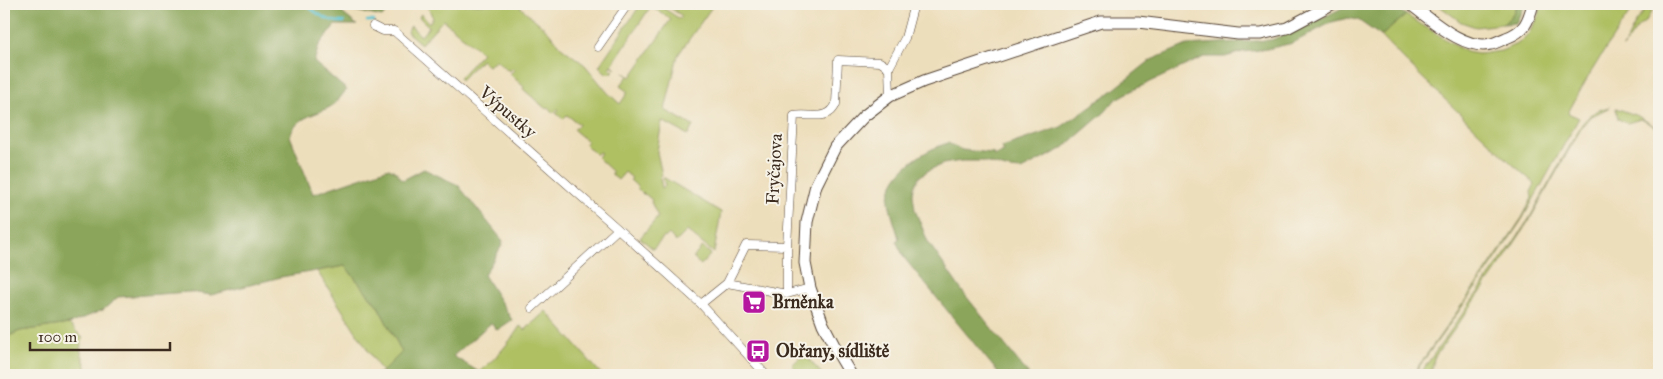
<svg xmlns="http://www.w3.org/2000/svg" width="1663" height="379" font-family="'IM FELL Great Primer',serif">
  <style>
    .green { fill: #afc064; stroke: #757541 }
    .forest { fill: #8ba65a; stroke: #63683c }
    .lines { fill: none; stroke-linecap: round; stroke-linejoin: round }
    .stream { stroke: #59c3d4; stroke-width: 2.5 }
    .street-casing { stroke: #564536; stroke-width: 9 }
    .secondary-casing { stroke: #564536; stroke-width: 13 }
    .street { stroke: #fff; stroke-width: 8 }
    .secondary { stroke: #fff; stroke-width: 11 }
    .labels { text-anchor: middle; stroke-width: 4; stroke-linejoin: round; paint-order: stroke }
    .street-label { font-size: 18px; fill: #3b2a1e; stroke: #f7f3e8 }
    .poi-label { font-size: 18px; font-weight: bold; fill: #3b2a1e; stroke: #f7f3e8; text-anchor: start }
  </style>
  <rect width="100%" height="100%" fill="#f7f3e8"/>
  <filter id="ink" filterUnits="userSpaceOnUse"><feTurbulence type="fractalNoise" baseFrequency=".02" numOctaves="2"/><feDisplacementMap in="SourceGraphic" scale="10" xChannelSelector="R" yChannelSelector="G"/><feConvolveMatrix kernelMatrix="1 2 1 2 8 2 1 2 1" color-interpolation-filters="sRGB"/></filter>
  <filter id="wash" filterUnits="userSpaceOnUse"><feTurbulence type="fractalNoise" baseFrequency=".0096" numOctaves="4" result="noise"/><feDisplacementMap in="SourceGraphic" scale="20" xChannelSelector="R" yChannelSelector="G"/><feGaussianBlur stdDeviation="1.12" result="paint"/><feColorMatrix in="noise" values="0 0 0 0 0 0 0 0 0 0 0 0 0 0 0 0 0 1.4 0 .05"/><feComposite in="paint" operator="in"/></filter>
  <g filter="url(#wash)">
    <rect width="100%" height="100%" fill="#eddebb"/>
    <path class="green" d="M424,4H517L548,31L561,47L585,65L608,93L620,104L628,92L620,86L628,76L623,72L631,77L671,19L651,6L612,65L616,68L611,65L609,68L614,71C607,77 604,71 599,66L641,4H657L680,19L682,16L664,4H670L677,9L681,4H714L678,55L665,110L693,126L688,135L662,121L657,152L662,175L660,177L662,188L665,186L663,177L721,212L714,253L687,231L676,242L669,234L665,238L664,237L653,249L640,238L658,217L651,202L652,200L645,194L644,195L637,188L638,187L630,180L632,178L625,172L618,180L611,174L613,172L597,157L601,153L599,152L596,155L585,144L587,141L574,130L579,124L567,115L563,119L556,113L559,110L558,109L553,113L548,107L546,109L523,89L524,87L510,74L514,70L513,68L509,71L496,60L488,66L481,60L479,63H477L461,80L459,78L482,53L443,20L421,44L407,32L411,26L421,36L429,27L419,17L421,14L429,23L433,17L431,15L432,13Z
      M1437,4H1517L1512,16L1503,24L1476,27L1461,22Z
      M1542,4H1636C1611,39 1588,75 1568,113L1579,118L1523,218L1487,272L1413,375H1412L1486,271L1522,218L1532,198L1531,192L1535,184L1510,162L1403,59L1381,36L1406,15L1466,52L1479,54L1501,51L1519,43L1529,33L1539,15Z
      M1650,4H1656L1646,21L1638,27L1623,48L1636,22Z
      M1610,107L1590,117L1583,125L1530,219L1503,261L1439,351L1434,358L1431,375H1419L1511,246L1529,219L1582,124C1590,114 1597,109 1610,107Z
      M1616,108L1638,116L1659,129L1641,119L1627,123L1618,119Z
      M702,247L711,254L701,265L693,258Z
      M345,266L378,306L402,352L382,372L317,271Z
      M546,311L602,375H474C492,364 509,343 520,326L525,330Z
      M69,324L83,338L80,349L89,375H4V338L20,331Z
      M804,354L823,375H801L792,365Z"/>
    <path class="forest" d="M4,4H394L382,17L343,8L342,13L357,25H335L319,45L314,62L347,90C342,94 338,102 333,105C317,116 298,114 290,136L313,194L389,168L395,171L403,180L424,169L458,185L503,241L501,247L484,275L512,320L497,330L491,323L453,356L479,372L474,375H375L382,372L402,352L378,306L345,266L281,277L211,295L189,292L118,297L103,310L69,324L20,331L4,338Z
      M1356,4H1389L1406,15L1381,36L1358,20L1348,18L1332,22L1293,43L1267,49L1243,52L1225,57H1204L1131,91L1115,100L1105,112L1062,149L1021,170L1009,169L982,161H961L943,164L929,170L919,177L914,187L913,195L915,210L928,242L962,291L1029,375H1000L905,259L896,241L899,239C897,230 888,206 889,198C892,170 924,150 948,143L962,150L993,153L994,156L1004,152L1002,147L1061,127L1112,91L1151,60L1187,45L1271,40L1306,26L1344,7Z
      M1517,4H1525L1516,23L1503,24L1512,16Z"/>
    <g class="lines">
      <path class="stream" d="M305,4C316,13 329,23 344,22
        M367,21H374"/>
    </g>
  </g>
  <g filter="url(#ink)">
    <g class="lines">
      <g class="street-casing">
        <path id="street" d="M373,26L383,31H394L618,229L701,304L766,375
          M598,47L628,4
          M889,68L905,38L914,4
          M727,283L746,245L787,246
          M787,294V246L794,116C809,113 829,122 836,104L838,60L880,62L889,68L890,96
          M701,304L727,283L787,294L810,288
          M532,308L618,229"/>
      </g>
      <g class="secondary-casing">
        <path id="secondary" d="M1410,4C1431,19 1464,51 1491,44C1496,43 1501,40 1506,38C1525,31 1528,22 1533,4
          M851,375L838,353L823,324L810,288L805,263L807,222L816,185L835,147L864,116L890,96L924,81L1101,22H1138L1238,34H1261L1287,28L1332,4"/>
      </g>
      <use href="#street" class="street"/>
      <use href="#secondary" class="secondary"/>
    </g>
  </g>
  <defs>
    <g id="supermarket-square" transform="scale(1.25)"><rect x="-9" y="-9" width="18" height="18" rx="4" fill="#b5179e" stroke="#f7f3e8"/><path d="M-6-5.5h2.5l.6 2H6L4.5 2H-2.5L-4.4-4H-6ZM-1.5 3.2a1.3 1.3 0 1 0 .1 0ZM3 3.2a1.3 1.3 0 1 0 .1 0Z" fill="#fff"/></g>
    <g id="bus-square" transform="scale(1.25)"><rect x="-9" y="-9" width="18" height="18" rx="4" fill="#b5179e" stroke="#f7f3e8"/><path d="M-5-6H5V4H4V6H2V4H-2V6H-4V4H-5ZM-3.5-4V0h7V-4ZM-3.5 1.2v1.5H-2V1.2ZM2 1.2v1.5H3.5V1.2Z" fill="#fff"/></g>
  </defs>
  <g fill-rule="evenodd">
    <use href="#supermarket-square" x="754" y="302"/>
    <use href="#bus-square" x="758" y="351"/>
  </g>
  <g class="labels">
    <g class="street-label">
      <text transform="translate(508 112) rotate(41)" y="6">Výpustky</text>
      <text transform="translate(774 169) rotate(-87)" y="6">Fryčajova</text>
    </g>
    <g class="poi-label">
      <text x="772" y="308">Brněnka</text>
      <text x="776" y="357">Obřany, sídliště</text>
    </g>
  </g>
  <rect width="1663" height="379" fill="none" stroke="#f7f3e8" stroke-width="20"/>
  <path d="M30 342v8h140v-8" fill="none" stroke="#3b2a1e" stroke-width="2.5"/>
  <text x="38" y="342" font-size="15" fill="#3b2a1e" stroke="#f7f3e8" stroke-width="4" paint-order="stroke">100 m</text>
</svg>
